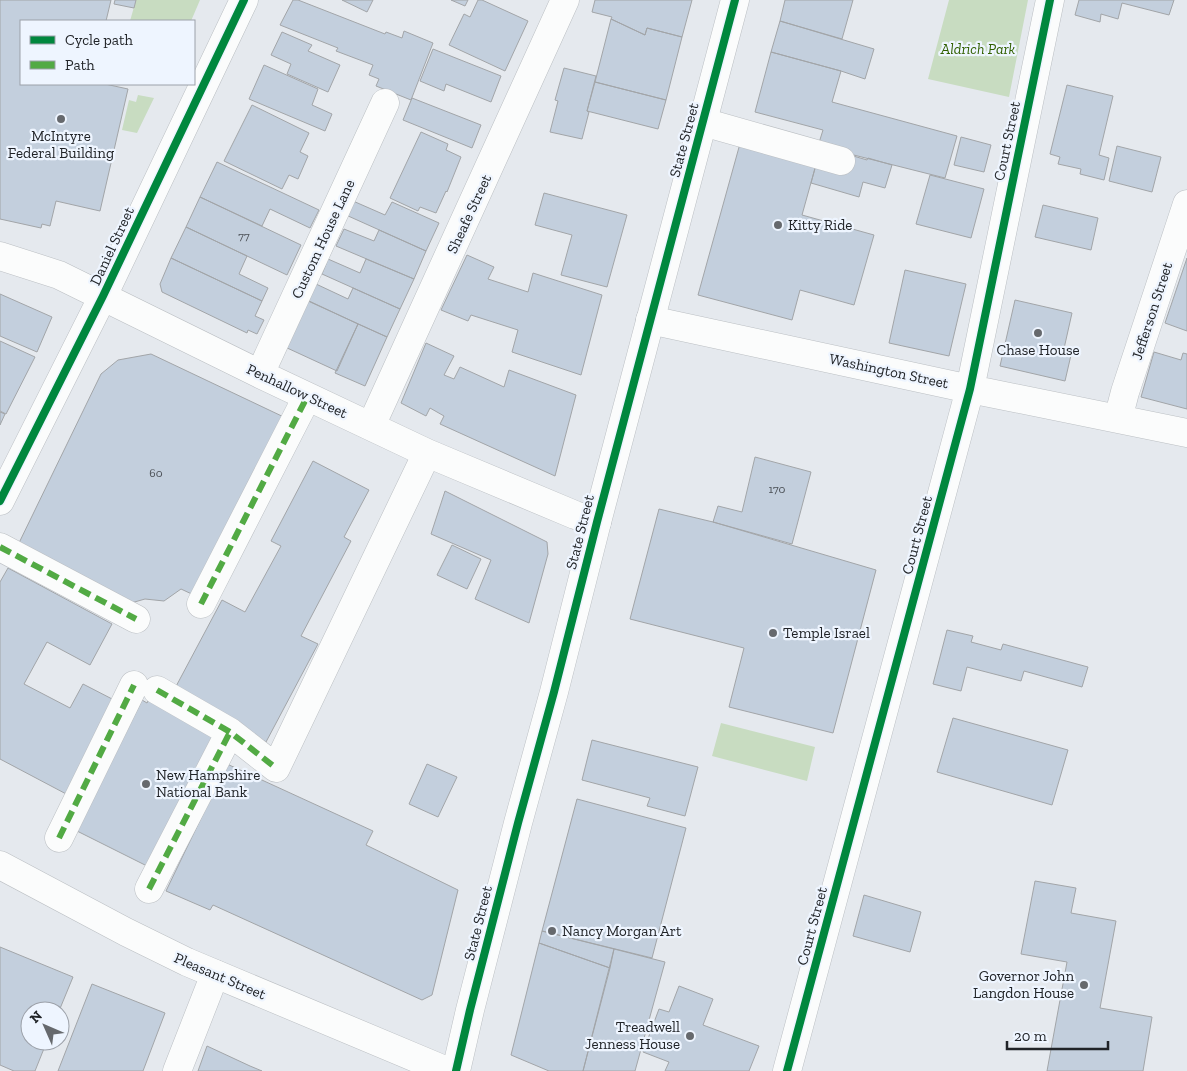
<svg xmlns="http://www.w3.org/2000/svg" width="1187" height="1071" font-family="'Zilla Slab',serif">
  <style>
    .green { fill: #c8dcc1 }
    .building { fill: #c3cfdd; stroke: #a2a5a8 }
    .lines { fill: none; stroke-linecap: round; stroke-linejoin: round }
    .minor-casing { stroke: #bbbfc3; stroke-width: 29 }
    .major-casing { stroke: #bbbfc3; stroke-width: 29 }
    .minor { stroke: #fbfcfc; stroke-width: 28 }
    .major { stroke: #fbfcfc; stroke-width: 28 }
    .quiet { stroke: #52aa44; stroke-width: 6; stroke-dasharray: 12 6; stroke-linecap: butt }
    .cycleway-casing { stroke: #eef5ff; stroke-width: 11 }
    .cycleway { stroke: #00873e; stroke-width: 8 }
    .poi-dot { fill: #66696d; stroke: #eef5ff; stroke-width: 2 }
    .labels { text-anchor: middle; stroke-width: 4.5; stroke-linejoin: round; paint-order: stroke }
    .number-label { font-size: 12px; fill: #4a4f55 }
    .park-label { font-size: 15px; font-style: italic; fill: #316000; stroke: #eef5ff }
    .poi-label { font-size: 15px; fill: #212428; stroke: #eef5ff; text-anchor: start }
    .street-label { font-size: 15px; fill: #212428; stroke: #eef5ff }
  </style>
  <rect width="100%" height="100%" fill="#e5e9ee"/>
  <path class="green" d="M136,0H200L191,21H130Z
    M949,0H1028L1009,97L928,79Z
    M138,95L154,98L137,133L122,130L129,100L136,102Z
    M721,723L815,747L807,781L712,756Z"/>
  <path class="building" d="M0,0H111L106,21H21V84H105L128,89L100,211L56,201L50,226L42,224L41,228L0,219Z
    M115,0H136L134,8L114,4Z
    M293,0H298L385,34L386,32L402,38L404,31L433,43L411,100L376,86L379,79L369,75L373,65L336,51L338,48L280,25Z
    M342,0H373L367,12Z
    M451,0H468L465,6Z
    M478,0H482L528,21L505,71L449,45L464,14L470,17Z
    M595,0H692L682,37L647,28L645,35L611,19L612,17L592,12Z
    M785,0H853L842,39L780,21Z
    M1079,0H1174L1169,15L1122,3L1118,19L1101,14L1100,22L1075,15Z
    M611,19L645,35L647,28L682,37L666,100L595,82Z
    M780,21L874,49L865,79L841,71L771,52Z
    M282,32L312,45L308,51L340,65L328,92L287,74L291,64L271,55Z
    M433,49L501,76L491,102L446,84L444,91L420,81Z
    M771,52L841,71L832,102L957,136L945,178L818,146L823,130L755,112Z
    M264,65L318,89L312,105L332,114L325,131L249,99Z
    M564,68L596,76L587,111L589,112L582,139L550,132L558,101L555,100Z
    M595,82L666,100L658,129L587,111Z
    M1067,85L1113,96L1099,155L1109,158L1104,180L1080,174L1081,169L1058,164L1060,157L1050,154Z
    M412,98L481,125L472,148L403,120Z
    M252,105L309,133L300,152L308,156L298,179L289,175L282,189L224,161Z
    M421,132L448,144L446,150L461,157L447,192L446,191L436,213L420,207L418,211L390,198Z
    M961,137L991,145L984,172L954,165Z
    M741,140L817,161L802,215L874,235L854,305L800,290L792,320L698,295Z
    M1117,146L1161,157L1152,192L1109,181Z
    M850,155L867,160L868,158L892,165L885,188L863,182L859,197L811,183L817,161Z
    M217,162L319,210L310,228L270,209L262,226L200,197Z
    M930,175L984,189L971,238L916,224Z
    M544,193L627,215L607,287L561,275L572,235L535,225Z
    M200,197L301,245L287,275L186,227Z
    M353,201L385,215L392,202L439,223L426,251L346,215Z
    M1043,205L1098,218L1091,250L1035,237Z
    M186,227L247,256L239,274L268,288L262,301L171,258Z
    M344,229L374,241L379,230L426,251L414,279L336,246Z
    M467,255L494,267L488,279L528,292L533,273L602,295L581,375L512,352L518,330L471,315L468,321L441,310Z
    M171,258L262,301L255,316L264,320L257,334L248,330L247,333L162,292L160,284Z
    M1187,258V331L1165,323Z
    M328,259L360,273L366,259L414,279L400,309L322,274Z
    M905,270L966,284L949,356L889,343Z
    M316,284L348,299L353,288L400,309L387,337L308,301Z
    M0,294L52,317L37,352L0,336Z
    M307,300L358,324L337,371L285,347Z
    M1015,300L1072,313L1063,353L1071,355L1065,381L1000,366Z
    M358,324L387,337L365,386L335,373Z
    M0,341L35,357L6,414L0,411Z
    M426,343L454,356L444,375L454,379L460,367L504,387L509,370L576,395L555,476L440,424L444,416L430,408L426,416L401,403Z
    M1154,352L1181,360L1183,353L1187,354V409L1141,397Z
    M151,354L288,419L196,596L181,589L164,601L145,599L131,603L17,547L101,374L118,360Z
    M0,412L5,414L0,425Z
    M755,457L811,472L792,544L713,522L718,506L742,512Z
    M313,461L369,490L344,537L351,541L301,636L318,644L266,742L173,692L222,600L245,612L281,546L271,541Z
    M445,491L547,542L548,554L529,623L475,599L491,560L431,534Z
    M659,509L713,522L876,570L833,733L729,707L744,648L630,619Z
    M452,545L481,559L467,589L437,575Z
    M8,568L112,624L90,665L47,642L24,684L70,708L83,684L116,701L70,796L0,759V582Z
    M947,630L973,636L971,642L1001,650L1003,644L1088,667L1082,687L1024,671L1021,681L967,667L961,691L933,684Z
    M150,697L216,737L151,868L77,831L142,700L147,703Z
    M953,718L1068,750L1052,805L937,772Z
    M592,740L698,767L685,816L647,806L650,798L582,780Z
    M227,764L373,831L366,845L458,890L432,995L422,1000L213,905L210,910L166,891Z
    M427,764L457,777L438,817L409,804Z
    M577,799L686,828L652,958L542,931Z
    M1035,881L1076,888L1071,913L1116,921L1100,1008L1152,1017L1143,1071H1047L1067,962L1021,954Z
    M864,895L921,912L910,952L853,936Z
    M542,931L614,949L610,968L539,943Z
    M539,943L610,968L583,1071H549L511,1055Z
    M0,947L73,977L59,1011H30V1041H47L35,1071H14L0,1065Z
    M614,949L665,962L635,1071H583Z
    M92,984L165,1013L143,1071H58Z
    M679,986L713,999L703,1025L759,1046L749,1071H665L669,1062L643,1052L659,1009L669,1012Z
    M207,1046L250,1066L262,1071H198Z"/>
  <g class="lines">
    <g class="minor-casing">
      <path id="minor" d="M703,122L841,161
        M0,256L59,275L260,374L427,453L575,515L597,522
        M650,320L970,389L1187,433
        M260,374L385,103
        M1118,419L1125,392L1187,204
        M371,426L565,0
        M0,547L136,619
        M201,604L307,397
        M157,690L230,732L276,768L427,453
        M59,838L134,685
        M149,889L230,732
        M177,1071L215,974
        M787,1071L970,389L1050,0"/>
    </g>
    <g class="major-casing">
      <path id="major" d="M0,501L103,296L244,0
        M0,865L126,932L187,962L447,1071
        M456,1071L470,1010L518,823L554,692L597,522L735,0"/>
    </g>
    <use href="#minor" class="minor"/>
    <use href="#major" class="major"/>
    <path class="quiet" d="M0,547L136,619
      M201,604L307,397
      M157,690L230,732L276,768
      M59,838L134,685
      M149,889L230,732"/>
    <g class="cycleway-casing">
      <path id="cycleway" d="M0,501L103,296L244,0
        M456,1071L470,1010L518,823L554,692L597,522L735,0
        M787,1071L970,389L1050,0"/>
    </g>
    <use href="#cycleway" class="cycleway"/>
  </g>
  <g class="poi-dot">
    <circle cx="61" cy="119" r="5"/>
    <circle cx="778" cy="225" r="5"/>
    <circle cx="1038" cy="333" r="5"/>
    <circle cx="773" cy="633" r="5"/>
    <circle cx="146" cy="784" r="5"/>
    <circle cx="552" cy="931" r="5"/>
    <circle cx="1084" cy="985" r="5"/>
    <circle cx="690" cy="1036" r="5"/>
  </g>
  <g class="labels">
    <g class="number-label">
      <text x="244" y="240">77</text>
      <text x="156" y="477">60</text>
      <text x="777" y="493">170</text>
    </g>
    <g class="park-label">
      <text x="978" y="54">Aldrich Park</text>
    </g>
    <g class="poi-label">
      <text x="61" y="141" text-anchor="middle">McIntyre<tspan x="61" dy="17">Federal Building</tspan></text>
      <text x="788" y="230">Kitty Ride</text>
      <text x="1038" y="355" text-anchor="middle">Chase House</text>
      <text x="783" y="638">Temple Israel</text>
      <text x="156" y="780">New Hampshire<tspan x="156" dy="17">National Bank</tspan></text>
      <text x="562" y="936">Nancy Morgan Art</text>
      <text x="1074" y="981" text-anchor="end">Governor John<tspan x="1074" dy="17">Langdon House</tspan></text>
      <text x="680" y="1032" text-anchor="end">Treadwell<tspan x="680" dy="17">Jenness House</tspan></text>
    </g>
    <g class="street-label">
      <text transform="translate(684 140) rotate(-75)" y="5">State Street</text>
      <text transform="translate(1007 141) rotate(-78)" y="5">Court Street</text>
      <text transform="translate(469 214) rotate(-65)" y="5">Sheafe Street</text>
      <text transform="translate(323 239) rotate(-65)" y="5">Custom House Lane</text>
      <text transform="translate(112 246) rotate(-65)" y="5">Daniel Street</text>
      <text transform="translate(1152 311) rotate(-72)" y="5">Jefferson Street</text>
      <text transform="translate(889 371) rotate(12)" y="5">Washington Street</text>
      <text transform="translate(297 391) rotate(25)" y="5">Penhallow Street</text>
      <text transform="translate(580 532) rotate(-76)" y="5">State Street</text>
      <text transform="translate(917 535) rotate(-75)" y="5">Court Street</text>
      <text transform="translate(478 923) rotate(-76)" y="5">State Street</text>
      <text transform="translate(812 926) rotate(-75)" y="5">Court Street</text>
      <text transform="translate(220 976) rotate(23)" y="5">Pleasant Street</text>
    </g>
  </g>
  <rect x="20" y="20" width="175" height="65" fill="#eef5ff" stroke="#9ca1a9"/>
  <rect x="30" y="36" width="25" height="8" fill="#00873e" stroke="#9ca1a9"/>
  <text x="65" y="45" font-size="15" fill="#212428">Cycle path</text>
  <rect x="30" y="61" width="25" height="8" fill="#52aa44" stroke="#9ca1a9"/>
  <text x="65" y="70" font-size="15" fill="#212428">Path</text>
  <g transform="translate(45 1026) rotate(315)"><circle r="24" fill="#eef5ff" stroke="#9ca1a9"/>
  <path d="M0-4L9 19L0 12L-9 19Z" fill="#66696d"/>
  <text y="-8" font-size="14" font-weight="bold" text-anchor="middle" fill="#212428">N</text>
  </g>
  <path d="M1007 1041v8h101v-8" fill="none" stroke="#212428" stroke-width="2.5"/>
  <text x="1014" y="1041" font-size="15" fill="#212428" stroke="#eef5ff" stroke-width="4" paint-order="stroke">20 m</text>
</svg>
